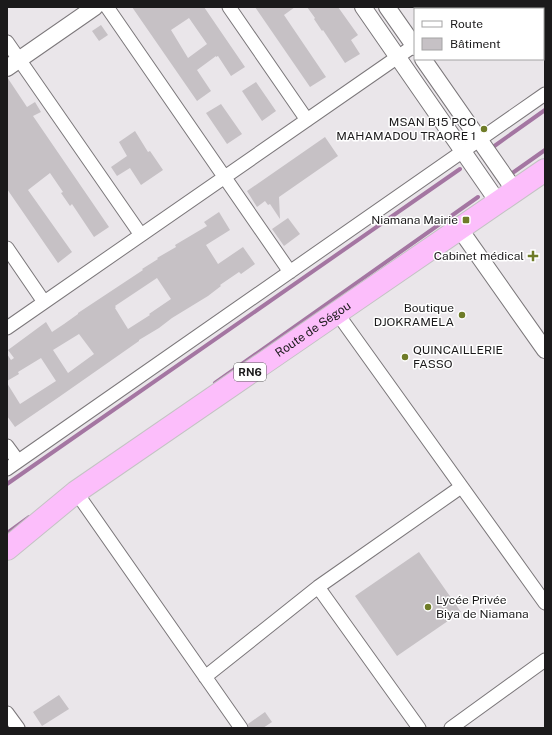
<svg xmlns="http://www.w3.org/2000/svg" width="552" height="735" font-family="'Public Sans',sans-serif">
  <style>
    .lines { fill: none; stroke-linecap: round; stroke-linejoin: round }
    .stream { stroke: #a476a2; stroke-width: 4 }
    .building { fill: #c6c1c5; fill-rule: evenodd }
    .minor-casing { stroke: #7b777a; stroke-width: 15 }
    .tertiary-casing { stroke: #7b777a; stroke-width: 18 }
    .trunk-casing { stroke: #c4c3c4; stroke-width: 24 }
    .minor { stroke: #fff; stroke-width: 13 }
    .tertiary { stroke: #fff; stroke-width: 16 }
    .trunk { stroke: #fcbefb; stroke-width: 22 }
    .poi-dot { fill: #6f7c28; stroke: #fff; stroke-width: 1.5 }
    .labels { text-anchor: middle; stroke-width: 3; stroke-linejoin: round; paint-order: stroke }
    .shield { fill: #fff; stroke: #5f5f5f; stroke-width: 1 }
    .shield-label { font-size: 11px; font-weight: bold; fill: #1b1a1b }
    .poi-label { font-size: 12px; fill: #1b1a1b; stroke: #fff; text-anchor: end }
    .street-label { font-size: 12px; fill: #1b1a1b; stroke: #fff }
  </style>
  <rect width="100%" height="100%" fill="#eae6ea"/>
  <g class="lines">
    <path class="stream" d="M493,147L545,110
      M511,174L545,150
      M215,383L478,197
      M7,484L460,169
      M7,533L29,517"/>
  </g>
  <path class="building" d="M132,7H204L245,67L231,76L218,56L216,57V56L197,70L211,91L197,101ZM189,18L207,44L188,58L171,30Z
    M255,7H295L284,15L326,77L310,87Z
    M307,7H338L358,35L351,40L360,54L345,63L323,30L322,31L314,19L315,18Z
    M101,25L108,35L99,41L92,31Z
    M7,77L27,107L35,102L41,112L33,116L109,227L94,237L72,204L70,206L61,193L63,192L50,173L28,190L72,252L58,263L7,189Z
    M256,82L276,111L262,121L242,91Z
    M221,104L242,134L227,144L206,113Z
    M135,131L148,152L150,151L163,170L141,185L130,168L117,176L111,167L127,156L119,142Z
    M325,137L338,156L279,197L280,219L270,204L268,205L265,201L257,207L247,191Z
    M219,212L230,230L206,245L218,264L243,247L255,264L241,274L239,272L220,285L221,286L208,296L172,318L159,328L139,340V341L59,397L15,427L7,416V383L20,404L56,381L41,358L18,372L19,374L7,381V354L11,360L14,358L8,350L46,322L52,332L64,324L78,314V313L143,270L142,269L158,259L157,258L176,247L175,245L207,226L204,222ZM157,278L171,299L149,314L150,315L128,329L115,308L116,307L115,306ZM79,334L94,354L68,373L53,350Z
    M288,218L300,234L284,246L272,229Z
    M419,552L461,612L397,656L355,596Z
    M59,695L69,709L42,726L33,712Z
    M265,712L272,722L263,728H249L248,724Z"/>
  <g class="lines">
    <g class="minor-casing">
      <path id="minor" d="M107,7L290,272
        M229,7L307,120
        M467,9L470,7
        M7,42L141,235
        M7,248L44,302
        M337,313L545,603
        M7,328L415,45
        M7,446L18,461
        M7,469L545,94
        M76,492L241,728
        M318,587L419,728
        M205,677L318,587L461,487
        M7,713L18,728
        M451,728L545,660"/>
    </g>
    <g class="tertiary-casing">
      <path id="tertiary" d="M363,7L498,202
        M387,7L415,47
        M423,59L515,191
        M7,68L95,7
        M459,228L545,350"/>
    </g>
    <g class="trunk-casing">
      <g id="trunk">
        <path id="s1" d="M7,549L76,492L545,170"/>
      </g>
    </g>
    <use href="#minor" class="minor"/>
    <use href="#tertiary" class="tertiary"/>
    <use href="#trunk" class="trunk"/>
  </g>
  <g class="poi-dot">
    <circle cx="484" cy="129" r="4"/>
    <rect x="462" y="216" width="8" height="8" rx="2"/>
    <path d="M531 250h4v4h4v4h-4v4h-4v-4h-4v-4h4z"/>
    <circle cx="462" cy="315" r="4"/>
    <circle cx="405" cy="357" r="4"/>
    <circle cx="428" cy="607" r="4"/>
  </g>
  <g class="labels">
    <rect class="shield" x="234" y="363" width="32" height="18" rx="3"/>
    <g class="shield-label">
      <text x="250" y="376">RN6</text>
    </g>
    <g class="poi-label">
      <text x="476" y="126">MSAN B15 PCO<tspan x="476" dy="14">MAHAMADOU TRAORE 1</tspan></text>
      <text x="458" y="224">Niamana Mairie</text>
      <text x="524" y="260">Cabinet médical</text>
      <text x="454" y="312">Boutique<tspan x="454" dy="14">DJOKRAMELA</tspan></text>
      <text x="413" y="354" text-anchor="start">QUINCAILLERIE<tspan x="413" dy="14">FASSO</tspan></text>
      <text x="436" y="604" text-anchor="start">Lycée Privée<tspan x="436" dy="14">Biya de Niamana</tspan></text>
    </g>
    <g class="street-label">
      <text dy="4" stroke="none"><textPath href="#s1" startOffset="377">Route de Ségou</textPath></text>
    </g>
  </g>
  <rect width="552" height="735" fill="none" stroke="#1b1a1b" stroke-width="16"/>
  <rect x="414" y="8" width="130" height="52" fill="#ffffff" stroke="#a4a3a4"/>
  <rect x="422" y="21" width="20" height="6" fill="#ffffff" stroke="#a4a3a4"/>
  <text x="450" y="28" font-size="12" fill="#1b1a1b">Route</text>
  <rect x="422" y="38" width="20" height="12" fill="#c6c1c5" stroke="#a4a3a4"/>
  <text x="450" y="48" font-size="12" fill="#1b1a1b">Bâtiment</text>
</svg>
